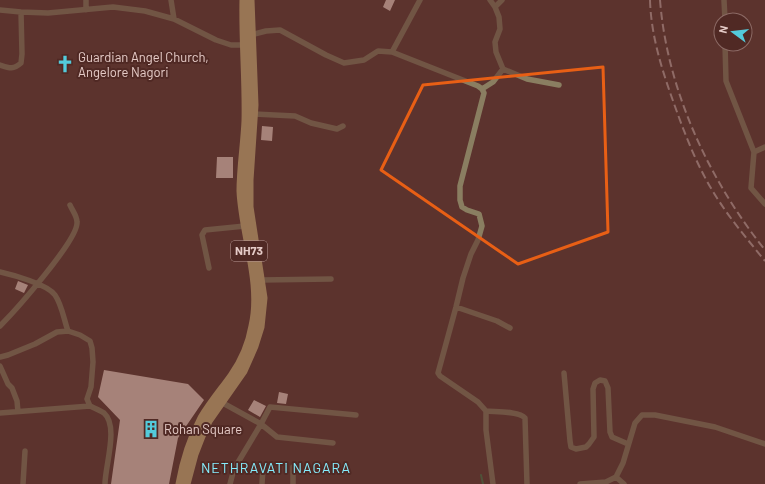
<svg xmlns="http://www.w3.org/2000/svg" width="765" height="484" font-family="Barlow,sans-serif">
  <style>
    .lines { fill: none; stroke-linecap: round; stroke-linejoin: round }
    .stream { stroke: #3e7848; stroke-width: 2 }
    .building { fill: #ffe3d5 }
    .minor { stroke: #8a7e61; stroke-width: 5.5 }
    .trunk { stroke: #e0c684; stroke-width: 9 }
    .rail { stroke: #ccafab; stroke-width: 2; stroke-dasharray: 8 4; stroke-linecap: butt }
    .marked { fill: none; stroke: #e85f15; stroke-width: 3; stroke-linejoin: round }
    .labels { text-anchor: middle; stroke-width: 4; stroke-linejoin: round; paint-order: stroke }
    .shield { fill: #502924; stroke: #b89a96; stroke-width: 1 }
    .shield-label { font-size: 12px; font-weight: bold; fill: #e5cbc7 }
    .poi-label { font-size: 13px; fill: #e5cbc7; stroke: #502924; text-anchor: start }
    .neighbourhood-label { font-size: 14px; letter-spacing: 1px; fill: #85eefe; stroke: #502924 }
  </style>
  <rect width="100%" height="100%" fill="#5c332e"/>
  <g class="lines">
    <path class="stream" d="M481,475L483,484"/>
  </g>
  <path class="building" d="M386,0H395L390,11L383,7Z
    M262,126L273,127L272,141L261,140Z
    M217,157H233V178H216Z
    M18,281L28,285L24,293L15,289Z
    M104,370L188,384L204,400L178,438L169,484H111L120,420L98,397Z
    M279,392L288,394L286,404L277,403Z
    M254,400L266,406L260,417L248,410Z"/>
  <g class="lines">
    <path class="minor" d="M171,0L174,19
      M490,0L495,7
      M502,0L495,7L499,17L500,29L495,42L496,52L503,69L527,79L559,85
      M724,0L725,20
      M0,10L21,12L48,13L113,7L145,11L174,19L216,40L231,45H246
      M86,10V0
      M251,35L266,31L280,30L326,55L344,63L364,60L378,51L392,52L478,86L482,89L484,93L460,186V200L462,207L467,210L479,214L482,226L478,240L471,254L463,278L456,307L438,373L440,376L478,402L486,411C496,412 519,411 525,418L527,484
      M725,44L726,81L754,152L751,188L765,204
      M392,52L420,0
      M0,65C9,68 13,70 21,63L22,54L21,12
      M482,89L493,82L503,69
      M254,114L295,116L311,123L337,129L343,126
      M754,152L765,147
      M209,268L202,235L205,230L245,226
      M0,272C13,275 47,284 55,295C62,305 64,320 68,331
      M261,280L331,279
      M456,307L497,321L510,328
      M0,326C14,312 79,239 77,222C77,216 72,210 70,205
      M0,357L8,355L35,344L57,332L68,331L80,335L90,341L92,348L93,362L91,387L87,399L90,406C94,408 100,410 104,413C119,426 105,466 105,484
      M0,366L8,384L12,388L17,401L18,412
      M564,373L570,441L571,447L576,449L586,447L589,444L594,437L593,389L595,383L600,380L605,381L608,388L610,432L612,437L628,444
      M221,402L261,424L234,469L230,484
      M486,411V430L493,484
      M0,413L90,406
      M333,443L277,437L261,424L270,407L356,415
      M616,477L624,484
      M23,484L25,451
      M262,484L263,468
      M293,484V467
      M580,484L606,482L616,477L623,463L635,423L642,415H655L715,427L765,444"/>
    <path class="trunk" d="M180,484C184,461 191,439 202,418C211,403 222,390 232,376C242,362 250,343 253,326C263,283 243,235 241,191C241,168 245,144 246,121C247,81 243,40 244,0
      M186,484L194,454L201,436L208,421L243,371L254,346L260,327L263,298L249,207V180L254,105L250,0"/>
    <path class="rail" d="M650,0C651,34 661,67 672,98C684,132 697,167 717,198C731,220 748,240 765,261
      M660,0C667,90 709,180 765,250"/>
  </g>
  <path d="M0 0H765V484H0ZM603,67L608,232L518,264L381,170L423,85Z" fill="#5c332e" fill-opacity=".55" fill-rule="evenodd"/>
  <path class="marked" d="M603,67L608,232L518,264L381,170L423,85Z"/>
  <defs>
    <g id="church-bare" transform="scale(1.38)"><path d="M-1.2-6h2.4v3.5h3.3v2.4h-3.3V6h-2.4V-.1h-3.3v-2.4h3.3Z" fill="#53cbdb" stroke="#502924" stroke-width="2.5" paint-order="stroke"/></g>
    <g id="building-bare" transform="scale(1.38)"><path d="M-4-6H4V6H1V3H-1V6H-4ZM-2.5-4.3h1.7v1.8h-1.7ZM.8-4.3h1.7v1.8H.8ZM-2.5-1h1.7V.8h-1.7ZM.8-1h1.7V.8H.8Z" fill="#53cbdb" stroke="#502924" stroke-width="2.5" paint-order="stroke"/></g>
  </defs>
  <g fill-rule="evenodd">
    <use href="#church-bare" x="65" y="64"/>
    <use href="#building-bare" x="151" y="429"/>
  </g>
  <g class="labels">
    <rect class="shield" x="231" y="241" width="36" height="20" rx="3"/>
    <g class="shield-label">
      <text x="249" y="255">NH73</text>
    </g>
    <g class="poi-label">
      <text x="78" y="62">Guardian Angel Church,<tspan x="78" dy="15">Angelore Nagori</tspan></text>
      <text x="164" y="434">Rohan Square</text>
    </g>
    <g class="neighbourhood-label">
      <text x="276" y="473">NETHRAVATI NAGARA</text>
    </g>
  </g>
  <g transform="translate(733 32) rotate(285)"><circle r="19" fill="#502924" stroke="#8c6a65"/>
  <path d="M0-3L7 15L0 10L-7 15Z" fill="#53cbdb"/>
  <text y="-6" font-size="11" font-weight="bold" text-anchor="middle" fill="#e5cbc7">N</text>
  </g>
</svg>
